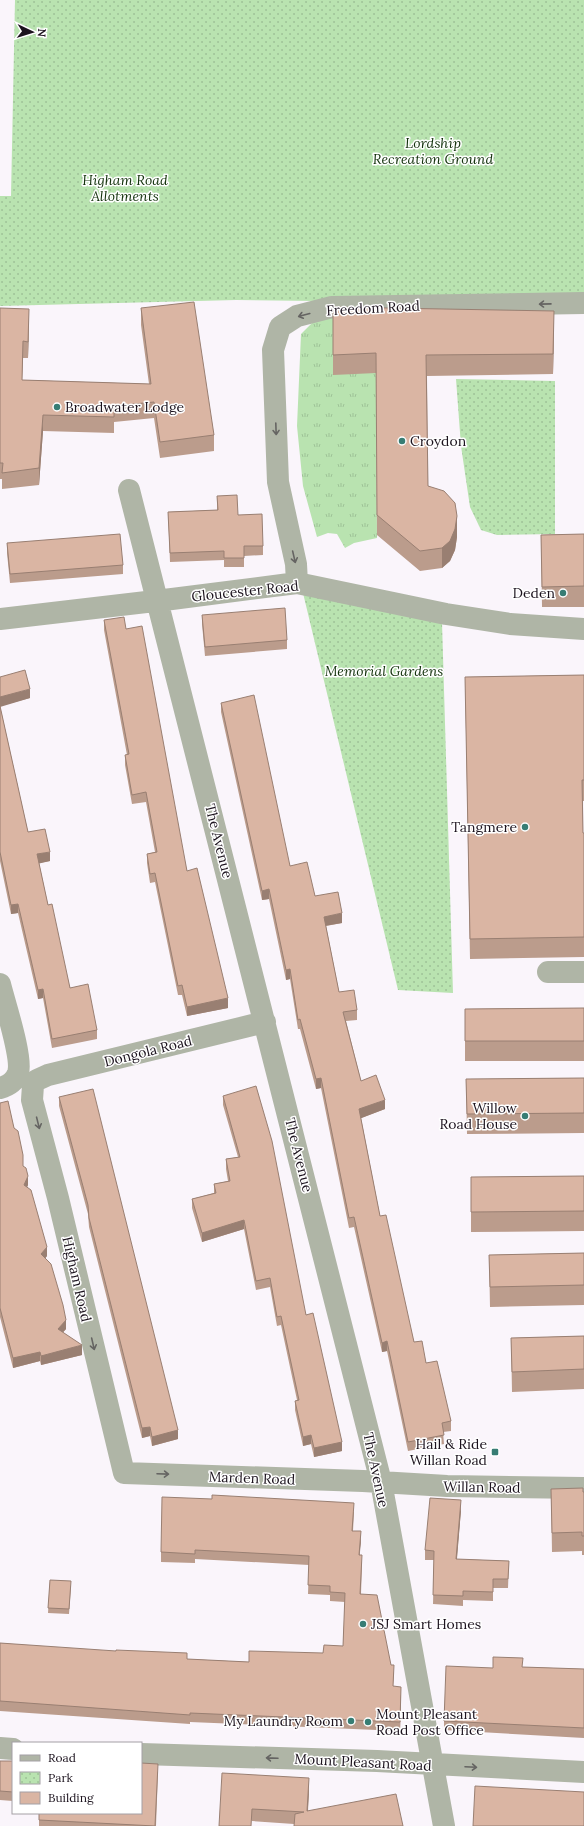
<svg xmlns="http://www.w3.org/2000/svg" width="584" height="1826" font-family="Lora,serif">
  <style>
    .grass { fill: url(#grass-tufts) }
    .park { fill: url(#park-dots) }
    .lines { fill: none; stroke-linecap: round; stroke-linejoin: round }
    .minor { stroke: #afb5a6; stroke-width: 22 }
    .wall { fill: #bb9c8c }
    .shaded-wall { fill: #997f72 }
    .building { fill: #dab5a3; stroke: #997f72 }
    .oneway { stroke: #656462 }
    .poi-dot { fill: #377d74; stroke: #fff; stroke-width: 1.5 }
    .labels { text-anchor: middle; stroke-width: 3; stroke-linejoin: round; paint-order: stroke }
    .park-label { font-size: 14px; font-style: italic; fill: #13320c; stroke: #fff }
    .street-label { font-size: 14px; fill: #1b121d; stroke: #fff }
    .poi-label { font-size: 14px; fill: #1b121d; stroke: #fff; text-anchor: end }
  </style>
  <defs>
    <pattern id="grass-tufts" width="24" height="20" patternUnits="userSpaceOnUse"><rect width="24" height="20" fill="#b9e3b0"/><path d="M3 7l-1-3M5 7V3M7 7l1-3M15 17l-1-3M17 17v-4M19 17l1-3" fill="none" stroke="#9ec297"/></pattern>
    <pattern id="park-dots" width="8" height="8" patternUnits="userSpaceOnUse"><rect width="8" height="8" fill="#b9e3b0"/><path d="M2 2h.1M6 6h.1" fill="none" stroke="#9ec297" stroke-width="1.8" stroke-linecap="round"/></pattern>
  </defs>
  <rect width="100%" height="100%" fill="#faf5fb"/>
  <path class="grass" d="M333,317V328L376,373L377,538L354,543L345,548L337,534L328,533L317,537L303,486L297,426L301,334L314,321Z"/>
  <path class="park" d="M15,0H584V304L236,300L0,306V196H11Z
    M456,379L555,381V534L497,535L481,530L470,507L461,446Z
    M303,593L442,622L453,993L398,990Z"/>
  <g class="lines">
    <path class="minor" d="M129,490L381,1482L444,1826
      M297,583L296,564L278,482L273,350L280,327L297,316L332,307L584,303
      M0,619L172,599L297,583L446,614L510,624L584,629
      M548,972H584
      M0,984C4,1001 23,1058 18,1073C15,1081 8,1086 0,1088
      M265,1022L48,1075L37,1080L33,1085L32,1100L58,1198L124,1473L363,1481L447,1486L584,1488
      M0,1748L13,1749
      M141,1754L377,1761L584,1772"/>
  </g>
  <path class="wall" d="M333,307L554,331L553,374L427,376L428,486L457,537L455,550L450,561L442,568L420,571L377,535L376,373L333,375Z
    M0,308L29,325L28,358H23L22,380L149,384L141,325V308L214,435V451L160,458L154,418L114,422V433L43,431L39,485L2,489V479H0Z
    M217,496L238,515L263,546V555L244,556V567H224V560L170,562L168,512L217,510Z
    M584,534V607H542L541,535Z
    M7,543L123,565V574L10,583L7,553Z
    M202,615L287,640V649L205,656L202,624Z
    M104,620L126,629L187,871L228,1008L187,1016L182,995H178L155,882L150,883L147,863V854L155,852L146,802L132,804L125,765V755H127L104,630Z
    M584,675V801H583V833H584V957L470,959L465,677Z
    M0,677L30,698L0,706L28,832L50,861L39,863L48,905L70,988L97,1030V1039L52,1048L43,998L38,999L18,913L11,914L0,861Z
    M221,703L290,866L315,896L342,923L326,926L339,992L357,1010V1020L346,1021L361,1081L385,1109L361,1118L380,1216L414,1342L426,1363L451,1421V1431L443,1432L444,1444L408,1451L387,1351L382,1352L354,1227L349,1228L321,1088L316,1089L300,1029H298L290,979L286,980L269,899L262,900L221,712Z
    M584,1008V1061H465V1009Z
    M584,1078V1133L467,1134L466,1079Z
    M223,1096L306,1315L342,1451L314,1457L311,1444L303,1446L295,1410V1401L297,1400L281,1325L277,1326L270,1287L256,1290L244,1229L202,1242L192,1208V1199L214,1193V1184L228,1181L226,1169V1159L238,1157L223,1105Z
    M59,1097L178,1439L152,1446L150,1436L142,1438L89,1227L88,1214L59,1106Z
    M0,1103L23,1166L28,1185L27,1187L47,1256L45,1258L66,1329L63,1332L82,1355L41,1365L40,1361L13,1368L0,1317Z
    M584,1176V1231L471,1232V1177Z
    M584,1253V1305L490,1307L489,1255Z
    M584,1336V1389L512,1392L511,1338Z
    M551,1489L584,1492V1555H582V1551L552,1552Z
    M461,1510L457,1559L509,1561L508,1588H493V1601L463,1600V1606L433,1604L434,1560H425V1550Z
    M354,1512L353,1531L361,1540L359,1555L362,1564L361,1594L391,1665L394,1674L393,1686L401,1696L400,1731L190,1722V1724L0,1711V1643L187,1659L249,1662L323,1653L343,1646L345,1602L330,1601V1595L308,1594L309,1565L195,1559V1563L161,1562V1552Z
    M50,1580L71,1586L69,1614L48,1613Z
    M523,1667L584,1669V1738L444,1730V1721L493,1668Z
    M0,1761H13V1801L0,1800Z
    M158,1772L156,1826H39V1813Z
    M222,1773L309,1790L308,1811L294,1824L252,1821Z"/>
  <path class="shaded-wall" d="M29,309V325L28,358V342Z
    M554,311V331L553,374V354Z
    M43,415V431L39,485V468Z
    M457,516V537L455,550L450,561L442,568V548Z
    M30,689V698L0,707V697Z
    M50,852V861L37,864V854Z
    M269,889V899L262,900V891Z
    M18,904V913L11,914V905Z
    M342,913V923L324,926V917Z
    M290,969V979L286,980V970Z
    M43,989V998L38,999V990Z
    M228,998V1008L187,1016V1007Z
    M321,1078V1088L316,1089V1079Z
    M385,1100V1109L359,1119V1109Z
    M28,1176V1185L24,1194V1185Z
    M244,1220V1229L202,1242V1233Z
    M47,1247V1256L41,1264V1254Z
    M66,1320V1329L58,1338V1329Z
    M387,1341V1351L382,1352V1343Z
    M82,1345V1355L41,1365V1356Z
    M40,1352V1361L13,1368V1358Z
    M150,1427V1436L142,1438V1428Z
    M178,1430V1439L152,1446V1437Z
    M311,1435V1444L303,1446V1437Z
    M342,1442V1451L314,1457V1448Z
    M461,1500V1510L456,1568V1559Z
    M361,1531V1540L359,1564V1555Z
    M401,1687V1696L400,1731V1722Z
    M309,1778V1790L307,1824V1811Z"/>
  <path class="building" d="M194,302L214,435L160,442L154,402L114,406V417L43,415L39,468L2,473L3,463H0V308L29,309L28,342L23,341L22,380L151,384L141,308Z
    M333,307L554,311L553,354L426,355L428,486L444,491L455,503L457,516L455,529L450,541L442,548L420,551L377,515L376,353L333,355Z
    M237,495L238,515L262,514L263,546H244V558H224V551L170,553L168,512L218,510L217,496Z
    M120,534L123,565L10,574L7,543Z
    M584,534V586L542,587L541,535Z
    M285,608L287,640L205,647L202,615Z
    M124,617L126,629L142,626L187,871L197,868L228,998L187,1007L182,985L178,986L155,873L150,874L147,854L157,852L146,792L132,795L125,755L129,754L104,620Z
    M25,670L30,689L0,697V677Z
    M584,675V780H582L583,833H584V937L470,939L465,677Z
    M254,695L290,866L307,862L315,896L338,892L342,913L324,917L339,992L354,990L357,1010L343,1012L361,1081L376,1075L385,1100L359,1109L380,1216L386,1215L414,1342L422,1341L426,1363L437,1361L451,1421L442,1423L444,1435L408,1442L387,1341L382,1343L354,1217L349,1218L321,1078L316,1079L300,1019L298,1020L290,969L286,970L269,889L262,891L221,703Z
    M0,706L28,832L45,829L50,852L37,854L48,905L52,904L70,988L88,984L97,1030L52,1039L43,989L38,990L18,904L11,905L0,852Z
    M584,1008V1041H465V1009Z
    M584,1078V1113L467,1114L466,1079Z
    M256,1086L272,1141L306,1315L313,1313L342,1442L314,1448L311,1435L303,1437L295,1401L299,1400L281,1316L277,1317L270,1278L256,1281L244,1220L202,1233L192,1199L216,1193L214,1184L230,1181L226,1159L240,1157L223,1096Z
    M93,1089L178,1430L152,1437L150,1427L142,1428L89,1218L88,1205L59,1097Z
    M8,1101L14,1128L18,1131L23,1155V1166L26,1168L28,1176L24,1185L31,1190L47,1247L41,1254L51,1264L63,1305L66,1320L58,1329L82,1345L41,1356L40,1352L13,1358L0,1308V1103Z
    M584,1176V1211L471,1212V1177Z
    M584,1253V1285L490,1287L489,1255Z
    M584,1336V1369L512,1372L511,1338Z
    M583,1488V1492H584V1536H582V1532L552,1533L551,1489Z
    M212,1495L354,1503L352,1531H361L359,1555H362L360,1594L377,1595L391,1665H394L393,1686L401,1687L400,1722L190,1713V1715L0,1701V1643L116,1651V1650L187,1653V1659L249,1662V1651L323,1653L324,1645L343,1646L345,1593L330,1592V1586L308,1585L309,1556L195,1550V1554L161,1552L162,1497L212,1499Z
    M430,1498L461,1500L456,1559L509,1561L508,1579H493V1592L463,1591V1596L433,1595L434,1551L425,1550Z
    M50,1580L71,1581L69,1609L48,1608Z
    M493,1657L523,1658L522,1667L584,1669V1728L444,1721L446,1666L493,1668Z
    M0,1761H13V1792L0,1791Z
    M141,1763L158,1764L155,1826L39,1820V1813H141Z
    M222,1773L309,1778L307,1811L396,1794L403,1826H294L295,1814L304,1812L252,1809L251,1826H219Z
    M475,1786L584,1792V1826H473Z"/>
  <defs><path id="oneway-shaft" d="M-6 0H5M1.5-3L5.5 0L1.5 3" fill="none" stroke-width="1.6" stroke-linecap="round" stroke-linejoin="round"/></defs>
  <g class="oneway">
    <use href="#oneway-shaft" transform="translate(545 304) rotate(179)"/>
    <use href="#oneway-shaft" transform="translate(304 315) rotate(165)"/>
    <use href="#oneway-shaft" transform="translate(276 429) rotate(88)"/>
    <use href="#oneway-shaft" transform="translate(294 557) rotate(77)"/>
    <use href="#oneway-shaft" transform="translate(38 1123) rotate(76)"/>
    <use href="#oneway-shaft" transform="translate(93 1344) rotate(77)"/>
    <use href="#oneway-shaft" transform="translate(163 1474) rotate(2)"/>
    <use href="#oneway-shaft" transform="translate(272 1758) rotate(-178)"/>
    <use href="#oneway-shaft" transform="translate(471 1767) rotate(3)"/>
  </g>
  <g class="poi-dot">
    <circle cx="57" cy="407" r="4"/>
    <circle cx="402" cy="441" r="4"/>
    <circle cx="563" cy="593" r="4"/>
    <circle cx="525" cy="827" r="4"/>
    <circle cx="525" cy="1116" r="4"/>
    <rect x="491" y="1448" width="8" height="8" rx="2"/>
    <circle cx="363" cy="1624" r="4"/>
    <circle cx="351" cy="1721" r="4"/>
    <circle cx="368" cy="1722" r="4"/>
  </g>
  <g class="labels">
    <g class="park-label">
      <text x="433" y="148">Lordship<tspan x="433" dy="16">Recreation Ground</tspan></text>
      <text x="125" y="185">Higham Road<tspan x="125" dy="16">Allotments</tspan></text>
      <text x="384" y="676">Memorial Gardens</text>
    </g>
    <g class="street-label">
      <text transform="translate(373 308) rotate(-3)" y="5">Freedom Road</text>
      <text transform="translate(245 591) rotate(-6)" y="5">Gloucester Road</text>
      <text transform="translate(219 841) rotate(76)" y="5">The Avenue</text>
      <text transform="translate(148 1051) rotate(-14)" y="5">Dongola Road</text>
      <text transform="translate(299 1155) rotate(76)" y="5">The Avenue</text>
      <text transform="translate(77 1279) rotate(77)" y="5">Higham Road</text>
      <text transform="translate(376 1470) rotate(78)" y="5">The Avenue</text>
      <text transform="translate(252 1478) rotate(2)" y="5">Marden Road</text>
      <text transform="translate(482 1487) rotate(1)" y="5">Willan Road</text>
      <text transform="translate(363 1762) rotate(3)" y="5">Mount Pleasant Road</text>
    </g>
    <g class="poi-label">
      <text x="65" y="412" text-anchor="start">Broadwater Lodge</text>
      <text x="410" y="446" text-anchor="start">Croydon</text>
      <text x="555" y="598">Deden</text>
      <text x="517" y="832">Tangmere</text>
      <text x="517" y="1113">Willow<tspan x="517" dy="16">Road House</tspan></text>
      <text x="487" y="1449">Hail &amp; Ride<tspan x="487" dy="16">Willan Road</tspan></text>
      <text x="371" y="1629" text-anchor="start">JSJ Smart Homes</text>
      <text x="376" y="1719" text-anchor="start">Mount Pleasant<tspan x="376" dy="16">Road Post Office</tspan></text>
      <text x="343" y="1726">My Laundry Room</text>
    </g>
  </g>
  <rect x="12" y="1742" width="130" height="72" fill="#ffffff" stroke="#a4a0a5"/>
  <rect x="20" y="1755" width="20" height="6" fill="#afb5a6" stroke="#a4a0a5"/>
  <text x="48" y="1762" font-size="12" fill="#1b121d">Road</text>
  <rect x="20" y="1772" width="20" height="12" fill="url(#park-dots)" stroke="#a4a0a5"/>
  <text x="48" y="1782" font-size="12" fill="#1b121d">Park</text>
  <rect x="20" y="1792" width="20" height="12" fill="#dab5a3" stroke="#a4a0a5"/>
  <text x="48" y="1802" font-size="12" fill="#1b121d">Building</text>
  <g transform="translate(32 32) rotate(94)" stroke="#ffffff" stroke-width="3" paint-order="stroke">
  <path d="M0-3L7 15L0 10L-7 15Z" fill="#1b121d"/>
  <text y="-6" font-size="11" font-weight="bold" text-anchor="middle" fill="#1b121d">N</text>
  </g>
</svg>
